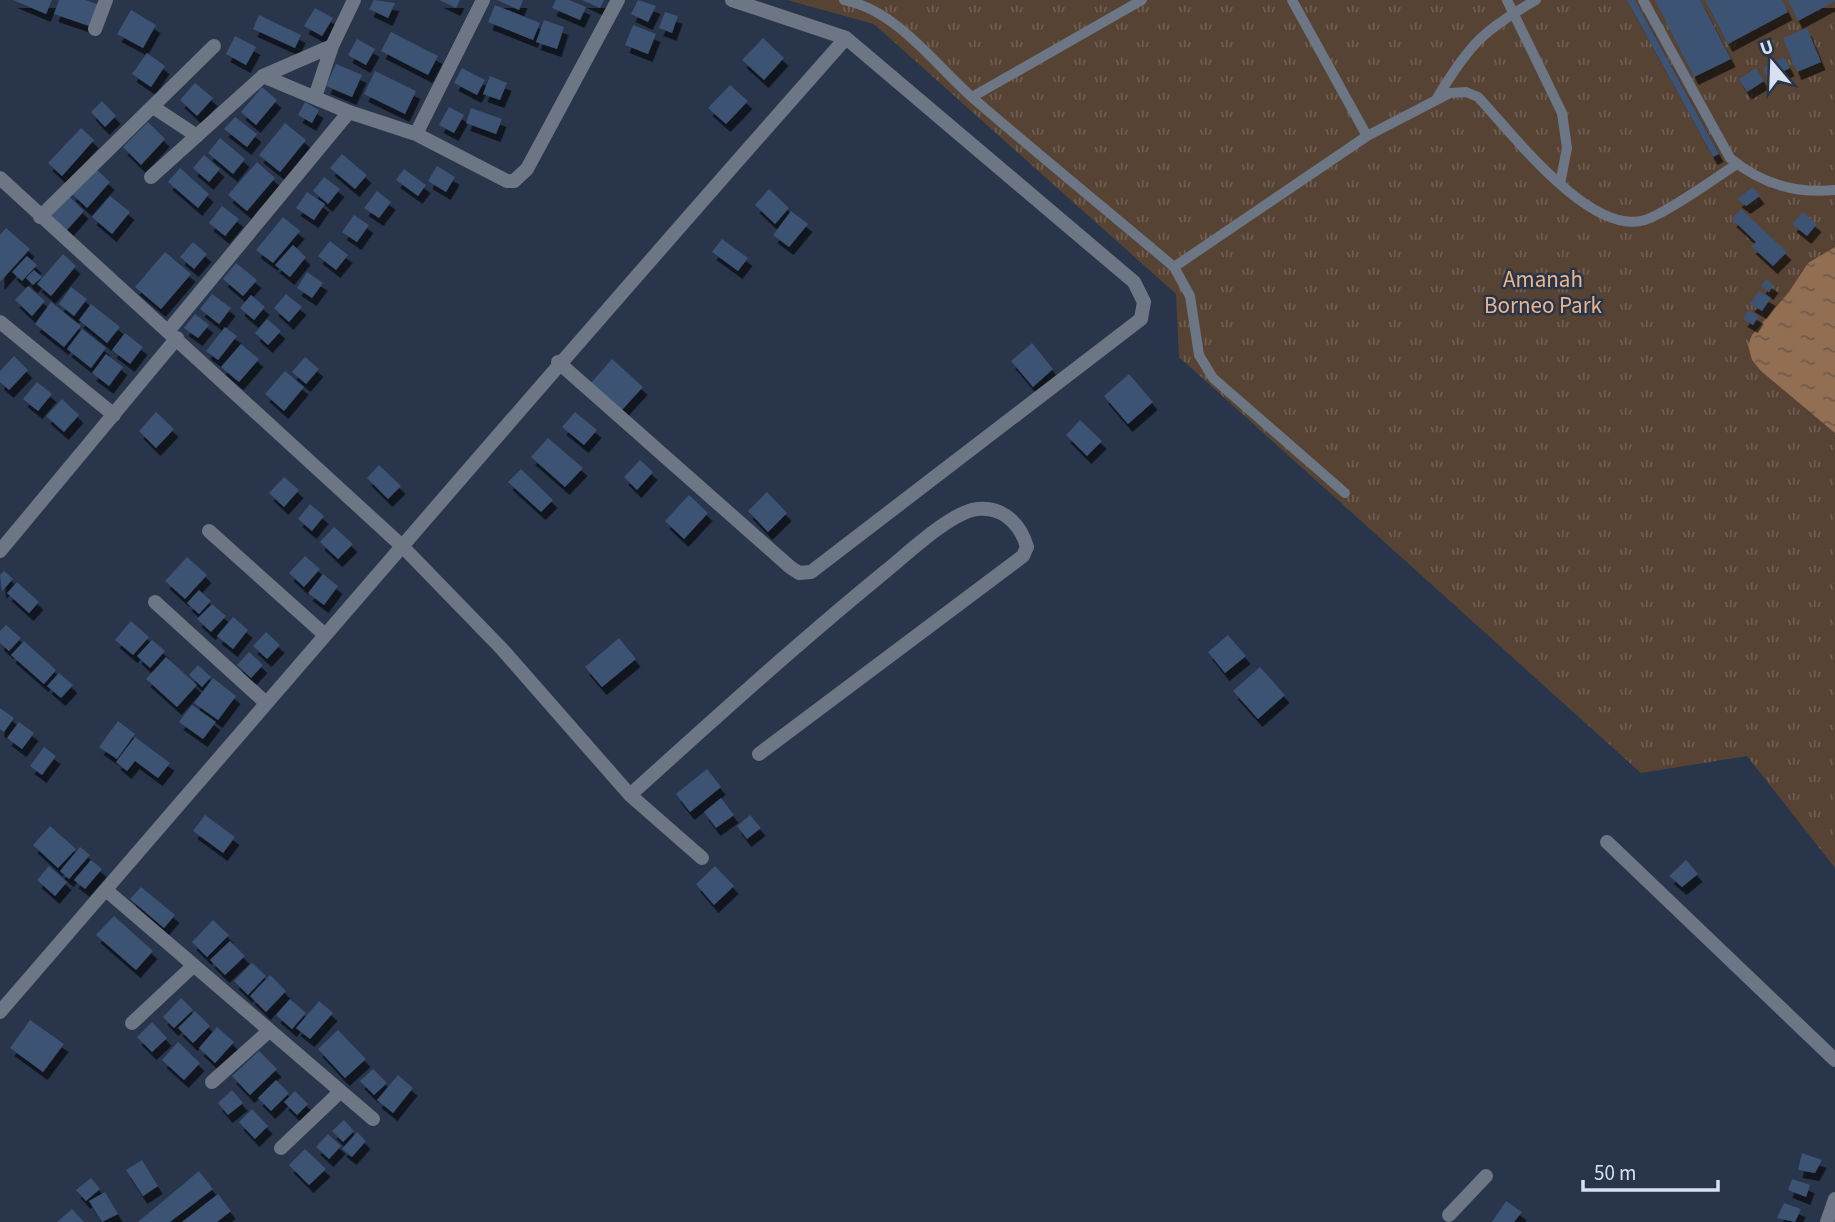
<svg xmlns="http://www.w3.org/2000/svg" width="1835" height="1222" font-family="'Source Sans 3',sans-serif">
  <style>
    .park { fill: url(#park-tufts) }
    .water { fill: url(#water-ripples) }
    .building { fill: #3d5273; filter: url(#shadow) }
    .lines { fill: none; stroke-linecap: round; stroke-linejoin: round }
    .lane { stroke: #6c7685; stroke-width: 10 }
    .street { stroke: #6c7685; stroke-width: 14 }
    .labels { text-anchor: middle; stroke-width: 5; stroke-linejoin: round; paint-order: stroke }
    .park-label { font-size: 23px; fill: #eeb487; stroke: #28354b }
  </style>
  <defs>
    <pattern id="park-tufts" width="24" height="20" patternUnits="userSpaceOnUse" patternTransform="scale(1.75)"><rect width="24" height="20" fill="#574334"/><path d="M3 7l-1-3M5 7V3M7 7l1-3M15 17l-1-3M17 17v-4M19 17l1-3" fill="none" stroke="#6e5e52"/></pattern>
    <pattern id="water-ripples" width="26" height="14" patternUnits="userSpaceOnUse" patternTransform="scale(1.75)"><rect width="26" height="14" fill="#926e53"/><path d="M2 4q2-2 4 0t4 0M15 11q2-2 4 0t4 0" fill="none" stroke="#6e5b4e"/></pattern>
    <filter id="shadow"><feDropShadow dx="4.5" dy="8" stdDeviation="0" flood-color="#0009"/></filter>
  </defs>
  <rect width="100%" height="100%" fill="#28354b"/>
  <path class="park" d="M787,0H1835V868L1747,756L1641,773L1179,357L1176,294L874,24Z"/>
  <path class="water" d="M1835,247V433L1761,371L1752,360L1748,345L1752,335L1789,292L1808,263Z"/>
  <path class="building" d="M13,0H52L46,14Z
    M59,0H85L100,5L92,27L54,14Z
    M374,0L395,3L388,18L369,9Z
    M439,0H460L456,8Z
    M497,0H523L519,10Z
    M556,0H569L586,7L580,20L552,8Z
    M582,0H604L600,8Z
    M638,0L656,6L648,22L631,14Z
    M1627,0H1635L1719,154L1713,157Z
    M1655,0H1700L1731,59L1694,77Z
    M1705,0H1782L1788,12L1728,44Z
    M1788,0H1835V1L1798,21Z
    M495,5L540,23L533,40L488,22Z
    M315,8L333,18L322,36L304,26Z
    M131,10L156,25L143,48L117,34Z
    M665,12L678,16L672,33L659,28Z
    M259,15L301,35L295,48L253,29Z
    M544,20L564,27L557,49L536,42Z
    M633,25L656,34L648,54L625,45Z
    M1807,28L1821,62L1797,72L1783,38Z
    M391,32L438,56L428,75L381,51Z
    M235,36L256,47L246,65L226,54Z
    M763,38L784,58L764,80L742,60Z
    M357,39L375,49L366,65L348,55Z
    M147,53L165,66L151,87L132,74Z
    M1784,57L1790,68L1768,79L1763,68Z
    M336,64L362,75L352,97L326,86Z
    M462,68L485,80L477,95L454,83Z
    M1756,68L1764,81L1747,92L1739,79Z
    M375,71L416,91L405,114L364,94Z
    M490,76L507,83L500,100L483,94Z
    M195,83L213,98L197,116L180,100Z
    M730,85L748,101L726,124L708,108Z
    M262,87L277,100L256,125L241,112Z
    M102,101L116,116L105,127L91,112Z
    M305,102L319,110L312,123L298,115Z
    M449,107L464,115L454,133L439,125Z
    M471,108L502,119L496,134L466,123Z
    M235,117L257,134L247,147L224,129Z
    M148,122L165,139L141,165L123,147Z
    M285,123L306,140L280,172L259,155Z
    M81,128L94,140L62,176L48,163Z
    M220,138L245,159L233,174L208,153Z
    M342,154L367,175L355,189L330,168Z
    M204,155L220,169L209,182L193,168Z
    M257,162L275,178L247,211L228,195Z
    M437,166L455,177L446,192L428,181Z
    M95,168L110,182L87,208L71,193Z
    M180,168L209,194L198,208L168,182Z
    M404,169L426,185L418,196L396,180Z
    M324,177L340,189L328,204L313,191Z
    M1753,187L1760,196L1746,206L1737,199Z
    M769,189L789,208L775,224L755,205Z
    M377,191L391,202L379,218L364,208Z
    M307,192L325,204L314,220L296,208Z
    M69,196L84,211L67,230L51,216Z
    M110,196L130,212L112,234L92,217Z
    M222,206L239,219L225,236L209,223Z
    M1741,209L1787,252L1773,266L1751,246L1756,242L1732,219Z
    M791,211L808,224L789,247L773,235Z
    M1803,212L1817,224L1807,236L1792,224Z
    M354,215L369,225L357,242L342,232Z
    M283,217L300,231L273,263L256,250Z
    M6,228L30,249L0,282V235Z
    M722,239L748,258L738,271L712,252Z
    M330,241L348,255L336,270L318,256Z
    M193,242L207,254L194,269L180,257Z
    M293,245L306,257L290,277L275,265Z
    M165,252L191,274L161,309L135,287Z
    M63,254L76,266L51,296L37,284Z
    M27,256L37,265L22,281L12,272Z
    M236,263L257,280L243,296L223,279Z
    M34,270L42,277L33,285L26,278Z
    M307,272L323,283L312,298L297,288Z
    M1766,279L1774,285L1769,292L1761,286Z
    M28,286L45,301L32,316L15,300Z
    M71,287L87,299L74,316L59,304Z
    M1759,291L1771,298L1762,311L1750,304Z
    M212,294L231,308L219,324L200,309Z
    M286,294L302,307L289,322L274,308Z
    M251,295L265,307L254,320L240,308Z
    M51,302L81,326L64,347L35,324Z
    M91,304L120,327L107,343L79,320Z
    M1749,310L1759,316L1753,325L1743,319Z
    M195,314L209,325L198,338L184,328Z
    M267,319L281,331L268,345L255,333Z
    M225,327L237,336L218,360L206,351Z
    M82,329L106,348L91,368L67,349Z
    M125,333L143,347L130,364L112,350Z
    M1032,343L1053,369L1033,387L1011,361Z
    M241,344L259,359L239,382L221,367Z
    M106,354L123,367L109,386L92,373Z
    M14,356L28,370L9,390L0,382V371Z
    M305,357L319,369L306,384L292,372Z
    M612,359L643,387L621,411L590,384Z
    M285,371L304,387L284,411L265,394Z
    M1129,374L1153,402L1128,424L1104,396Z
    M37,382L52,394L38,411L23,399Z
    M62,399L79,415L64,432L46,416Z
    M156,412L174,429L156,448L139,431Z
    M575,412L597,430L584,445L562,427Z
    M1080,420L1102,441L1087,456L1066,435Z
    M548,438L583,468L565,487L531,457Z
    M640,460L653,472L637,490L624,477Z
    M379,465L401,486L388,499L367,478Z
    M521,469L553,500L541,512L508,482Z
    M284,477L299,490L284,507L269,493Z
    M767,492L787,513L768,532L748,511Z
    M689,495L708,513L684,539L665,521Z
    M310,504L324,516L312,531L298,519Z
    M334,527L353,544L338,559L320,542Z
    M305,556L320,569L304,587L289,573Z
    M187,557L207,575L185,599L165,581Z
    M4,571L13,579L2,591L0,575Z
    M323,574L338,586L324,605L308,593Z
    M17,582L39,602L29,613L7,593Z
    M199,590L211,601L199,614L187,603Z
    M212,604L226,616L211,632L197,619Z
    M233,617L248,630L233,649L217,636Z
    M131,621L149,637L133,655L115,640Z
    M6,625L21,638L9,651L0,643V631Z
    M266,632L280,645L267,659L253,646Z
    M1228,635L1246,656L1225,673L1208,652Z
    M619,638L636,659L602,687L585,667Z
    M152,640L165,651L150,668L137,656Z
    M24,641L56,670L44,684L11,655Z
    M249,652L263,665L251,678L237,665Z
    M166,657L197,685L177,707L146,679Z
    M198,665L211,677L202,687L189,675Z
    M1260,667L1285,695L1258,719L1233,691Z
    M59,673L73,685L61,698L47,686Z
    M213,678L236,696L218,720L194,703Z
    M192,705L216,722L203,739L179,722Z
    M0,708L14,718L4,732L0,729Z
    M118,721L135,734L117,759L99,747Z
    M19,722L34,733L22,749L7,738Z
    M135,737L170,763L158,778L135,761L127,771L116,762Z
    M44,747L56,756L42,775L30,766Z
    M707,769L721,787L690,812L676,794Z
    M721,798L734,815L716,828L704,812Z
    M205,815L235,837L223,853L193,831Z
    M750,815L761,828L747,839L737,826Z
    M50,826L76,849L58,868L33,845Z
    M80,847L90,855L69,879L60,871Z
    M91,860L102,869L85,889L74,880Z
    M1686,860L1698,874L1682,887L1669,876Z
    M49,866L67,882L55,896L37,880Z
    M715,866L734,886L714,905L696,884Z
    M141,887L175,915L164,928L130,899Z
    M114,916L153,951L136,970L96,935Z
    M213,920L229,935L207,957L192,942Z
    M230,941L245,956L225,975L210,960Z
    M252,963L266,976L248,995L234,981Z
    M270,975L286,991L266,1012L250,996Z
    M181,998L193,1010L174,1028L163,1017Z
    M290,999L306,1013L292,1029L276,1015Z
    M319,1001L333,1013L310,1039L296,1028Z
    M195,1011L210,1026L193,1043L178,1028Z
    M30,1020L64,1044L43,1072L10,1048Z
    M152,1022L167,1038L152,1052L137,1037Z
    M217,1027L234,1042L215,1063L199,1048Z
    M338,1030L366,1059L345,1078L318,1049Z
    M178,1042L200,1063L184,1080L162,1060Z
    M259,1051L277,1069L250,1095L232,1076Z
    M373,1069L387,1083L374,1095L360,1081Z
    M398,1075L413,1088L393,1113L377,1100Z
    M276,1080L289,1093L271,1111L258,1098Z
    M232,1090L243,1103L228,1115L218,1103Z
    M295,1091L308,1104L297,1115L284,1102Z
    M252,1109L268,1126L255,1139L239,1122Z
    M344,1120L354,1131L343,1142L332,1131Z
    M357,1132L366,1141L352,1157L342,1149Z
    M328,1134L341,1146L329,1159L316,1147Z
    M305,1149L326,1169L309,1185L289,1165Z
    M1802,1153L1822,1160L1815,1173L1798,1170Z
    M142,1160L158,1186L143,1196L126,1170Z
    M199,1171L213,1189L170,1222H138Z
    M91,1178L100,1189L86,1201L76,1190Z
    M1792,1179L1810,1185L1806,1197L1788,1190Z
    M105,1192L118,1214L102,1222L89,1201Z
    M218,1194L231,1211L217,1222H182Z
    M1506,1201L1522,1212L1514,1222H1492Z
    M1784,1203L1801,1209L1795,1222L1777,1218Z
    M72,1209L84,1222H57Z"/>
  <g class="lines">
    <path class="lane" d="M844,0C897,10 935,65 974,99C1040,156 1108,211 1174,267L1190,296L1199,355L1213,378L1345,493
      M1292,0L1367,136
      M1507,0L1562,113L1567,148L1560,184
      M1643,0L1730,158C1760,183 1796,194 1835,190
      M972,97L1142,0
      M1437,98C1469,45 1482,31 1536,0
      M1174,267L1367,136L1450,93L1466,92L1478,97C1513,134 1590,237 1645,220C1667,213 1715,178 1737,164"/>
    <path class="street" d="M95,29L106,0
      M263,76L349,112L416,134L507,181H514L527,169L618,0
      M315,97L332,46L354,0
      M153,107L197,136
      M416,134L483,0
      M151,177L263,76L332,46
      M0,178L403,547L501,648L630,795L702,858
      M40,217L214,46
      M0,322L114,415
      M169,330L349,112
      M558,362L790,567L799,573L811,572L1141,319L1144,302L1134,282L846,38L732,0
      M209,531L325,635
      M0,551L177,338
      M155,602L266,703
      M630,795C714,719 798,643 886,571C907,554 946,517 972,510C1000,504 1020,522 1027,547L1023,556L759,754
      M1607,842L1835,1060
      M106,890L373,1119
      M0,1012C281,687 561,360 846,38
      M132,1023L193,966
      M212,1082L269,1031
      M281,1148L340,1092
      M1449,1215L1486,1176
      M1827,1222L1835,1199"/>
  </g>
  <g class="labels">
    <g class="park-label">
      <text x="1543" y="287">Amanah<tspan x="1543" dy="26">Borneo Park</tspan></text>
    </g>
  </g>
  <g transform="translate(1772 63) rotate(341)" stroke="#28354b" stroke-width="5" paint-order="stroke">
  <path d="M0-5L12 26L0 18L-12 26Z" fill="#d8e1ef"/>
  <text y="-10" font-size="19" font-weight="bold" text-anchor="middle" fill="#d8e1ef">U</text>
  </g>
  <path d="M1583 1180v10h135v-10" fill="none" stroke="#d8e1ef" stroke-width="3.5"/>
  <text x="1594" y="1180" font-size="21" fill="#d8e1ef" stroke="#28354b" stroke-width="5" paint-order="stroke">50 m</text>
</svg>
